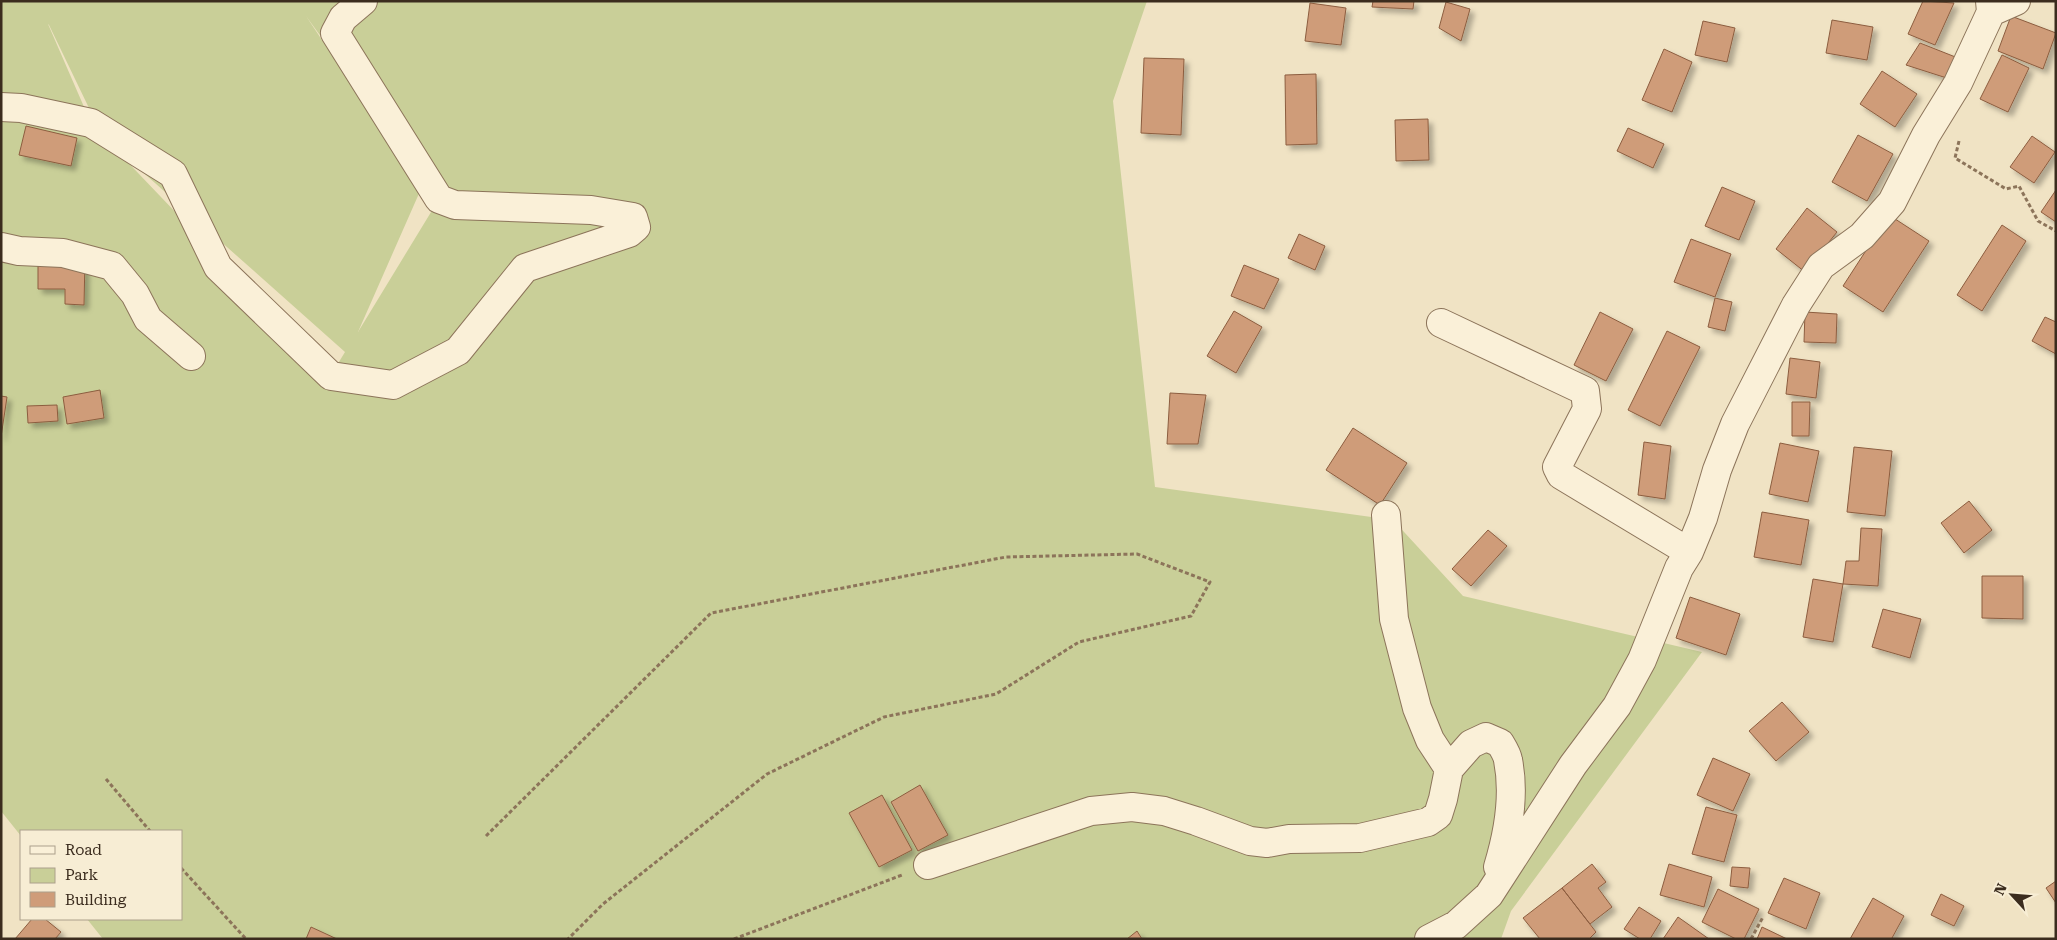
<svg xmlns="http://www.w3.org/2000/svg" width="2057" height="940" font-family="'Roboto Serif',serif">
  <style>
    .green { fill: #c9cf98; fill-rule: evenodd }
    .building { fill: #cf9c79; stroke: #8c5d3f; filter: url(#shadow) }
    .lines { fill: none; stroke-linecap: round; stroke-linejoin: round }
    .minor-casing { stroke: #8c745a; stroke-width: 30 }
    .path { stroke: #8c745a; stroke-width: 3; stroke-dasharray: 4 2.5; stroke-linecap: butt }
    .minor { stroke: #faf0d8; stroke-width: 28 }
  </style>
  <defs>
    <filter id="shadow"><feDropShadow dx="4.5" dy="4.5" stdDeviation="2.5" flood-color="#0004"/></filter>
  </defs>
  <rect width="100%" height="100%" fill="#f0e3c4"/>
  <path class="green" d="M1,1H1147L1113,101L1155,487L1393,520L1463,596L1702,652L1511,911L1501,939H103L87,919H181V831H21V836L1,811ZM306,16L439,199L358,332L421,189ZM48,24L49,25L101,133L91,123ZM119,151L345,352L331,375L118,152Z"/>
  <path class="building" d="M1373,1H1414L1413,9L1372,7Z
    M1923,1L1954,3L1935,45L1908,34Z
    M1446,2L1470,9L1461,41L1439,28Z
    M1310,3L1346,8L1341,45L1305,41Z
    M2011,16L2056,33L2043,69L1998,51Z
    M1832,20L1873,27L1867,60L1826,53Z
    M1703,21L1735,28L1727,62L1695,55Z
    M1920,43L1963,60L1953,80L1906,65Z
    M1664,49L1692,62L1672,112L1642,100Z
    M2002,55L2029,68L2008,112L1980,99Z
    M1144,58L1184,59L1181,135L1141,133Z
    M1882,71L1917,94L1895,127L1860,104Z
    M1316,74L1317,144L1286,145L1285,75Z
    M1428,119L1429,160L1396,161L1395,120Z
    M26,126L77,138L71,166L19,155Z
    M1628,128L1664,144L1653,168L1617,151Z
    M1858,135L1893,154L1867,201L1832,182Z
    M2032,136L2055,152L2034,183L2010,167Z
    M1722,187L1755,201L1739,240L1705,226Z
    M2056,190V222L2041,212Z
    M1807,208L1837,232L1805,272L1776,249Z
    M1889,215L1929,241L1883,312L1843,286Z
    M2002,225L2026,241L1982,311L1957,295Z
    M1299,234L1325,246L1315,270L1288,258Z
    M1691,239L1731,254L1715,297L1674,282Z
    M38,258L85,259L84,305L65,304V289H38Z
    M1244,265L1279,279L1264,309L1231,296Z
    M1715,298L1732,302L1725,331L1708,327Z
    M1234,311L1262,327L1236,373L1207,356Z
    M1600,312L1633,329L1606,381L1574,365Z
    M1805,312L1837,314L1836,343L1804,342Z
    M2045,317L2056,322V354L2032,341Z
    M1667,331L1700,347L1660,426L1628,410Z
    M1790,358L1820,362L1816,398L1786,394Z
    M100,390L104,418L67,424L63,397Z
    M1170,393L1206,395L1198,444H1167Z
    M1,396L7,397L1,437Z
    M1792,402H1810L1809,436H1792Z
    M57,405L58,421L28,423L27,406Z
    M1353,428L1407,463L1380,505L1326,470Z
    M1644,442L1671,446L1665,499L1638,495Z
    M1780,443L1819,451L1808,502L1769,494Z
    M1854,447L1892,451L1885,516L1847,512Z
    M1969,501L1992,530L1964,553L1941,523Z
    M1762,512L1809,520L1801,565L1754,557Z
    M1861,528L1882,529L1878,586L1843,584L1846,561H1859Z
    M1488,530L1507,546L1471,586L1452,569Z
    M1982,576H2023V619L1982,618Z
    M1813,579L1843,584L1833,642L1803,637Z
    M1690,597L1740,614L1726,655L1676,638Z
    M1883,609L1921,619L1910,658L1872,647Z
    M1782,702L1809,732L1776,761L1749,731Z
    M1713,758L1750,774L1733,811L1697,795Z
    M920,785L948,835L918,851L891,802Z
    M882,795L912,850L879,867L849,813Z
    M1706,807L1737,815L1724,862L1692,854Z
    M1592,864L1606,882L1598,888L1612,907L1590,924L1562,888Z
    M1669,864L1712,877L1704,907L1660,895Z
    M1732,867L1750,868L1748,888L1730,886Z
    M1784,878L1820,893L1806,929L1768,913Z
    M2056,881V903L2046,888Z
    M1562,888L1596,932L1589,939H1540L1523,918Z
    M1718,889L1759,909L1744,939H1736L1702,922Z
    M1941,894L1964,906L1954,926L1931,915Z
    M1873,898L1904,916L1892,938L1894,939H1850Z
    M1639,907L1661,921L1650,939H1640L1624,929Z
    M1678,917L1709,939H1663Z
    M32,919H45L61,932L55,939H15Z
    M311,927L337,939H306Z
    M1762,927L1787,939H1757Z
    M1137,931L1142,939H1127Z"/>
  <g class="lines">
    <g class="minor-casing">
      <path id="minor" d="M1991,12L2016,1
        M1,107L21,108L91,123L173,174L218,267L331,376L393,385L458,351L525,268L629,233L636,227L633,217L591,210L455,205L439,199L335,33L343,18L363,1
        M1,247L19,251L63,253L112,266L135,294L148,319L191,356
        M1441,323L1585,391L1587,409L1557,467L1561,475L1689,552
        M1386,515L1394,619L1417,708L1430,740L1449,769
        M928,865L1091,811L1132,807L1164,811L1196,821L1250,841L1267,843L1289,839L1360,838L1428,822L1438,815L1443,799L1449,769L1471,744L1486,737L1500,743C1503,748 1507,754 1508,760C1515,795 1508,834 1498,867
        M1429,939L1456,925L1489,895L1573,765L1617,706L1642,660L1679,568L1689,552L1703,518L1717,470L1735,424L1796,305L1821,266L1862,236L1892,202L1926,135L1958,83L1991,12L1990,1"/>
    </g>
    <path class="path" d="M1959,141L1955,158L2006,189L2019,186L2038,221L2056,231
      M106,779L150,831
      M486,836L711,613L1006,557L1137,554L1210,582L1191,616L1079,642L996,694L884,717L767,774L603,904L568,939
      M181,868L246,939
      M734,939L902,875
      M1751,939L1763,917"/>
    <use href="#minor" class="minor"/>
  </g>
  <rect width="2057" height="940" fill="none" stroke="#3b2c1e" stroke-width="5"/>
  <rect x="20" y="830" width="162" height="90" fill="#f7edd4" stroke="#aca08b"/>
  <rect x="30" y="846" width="25" height="8" fill="#faf0d8" stroke="#aca08b"/>
  <text x="65" y="855" font-size="15" fill="#3b2c1e">Road</text>
  <rect x="30" y="868" width="25" height="15" fill="#c9cf98" stroke="#aca08b"/>
  <text x="65" y="880" font-size="15" fill="#3b2c1e">Park</text>
  <rect x="30" y="892" width="25" height="15" fill="#cf9c79" stroke="#aca08b"/>
  <text x="65" y="905" font-size="15" fill="#3b2c1e">Building</text>
  <g transform="translate(2012 895) rotate(296)" stroke="#f7edd4" stroke-width="4" paint-order="stroke">
  <path d="M0-4L9 19L0 12L-9 19Z" fill="#3b2c1e"/>
  <text y="-8" font-size="14" font-weight="bold" text-anchor="middle" fill="#3b2c1e">N</text>
  </g>
</svg>
